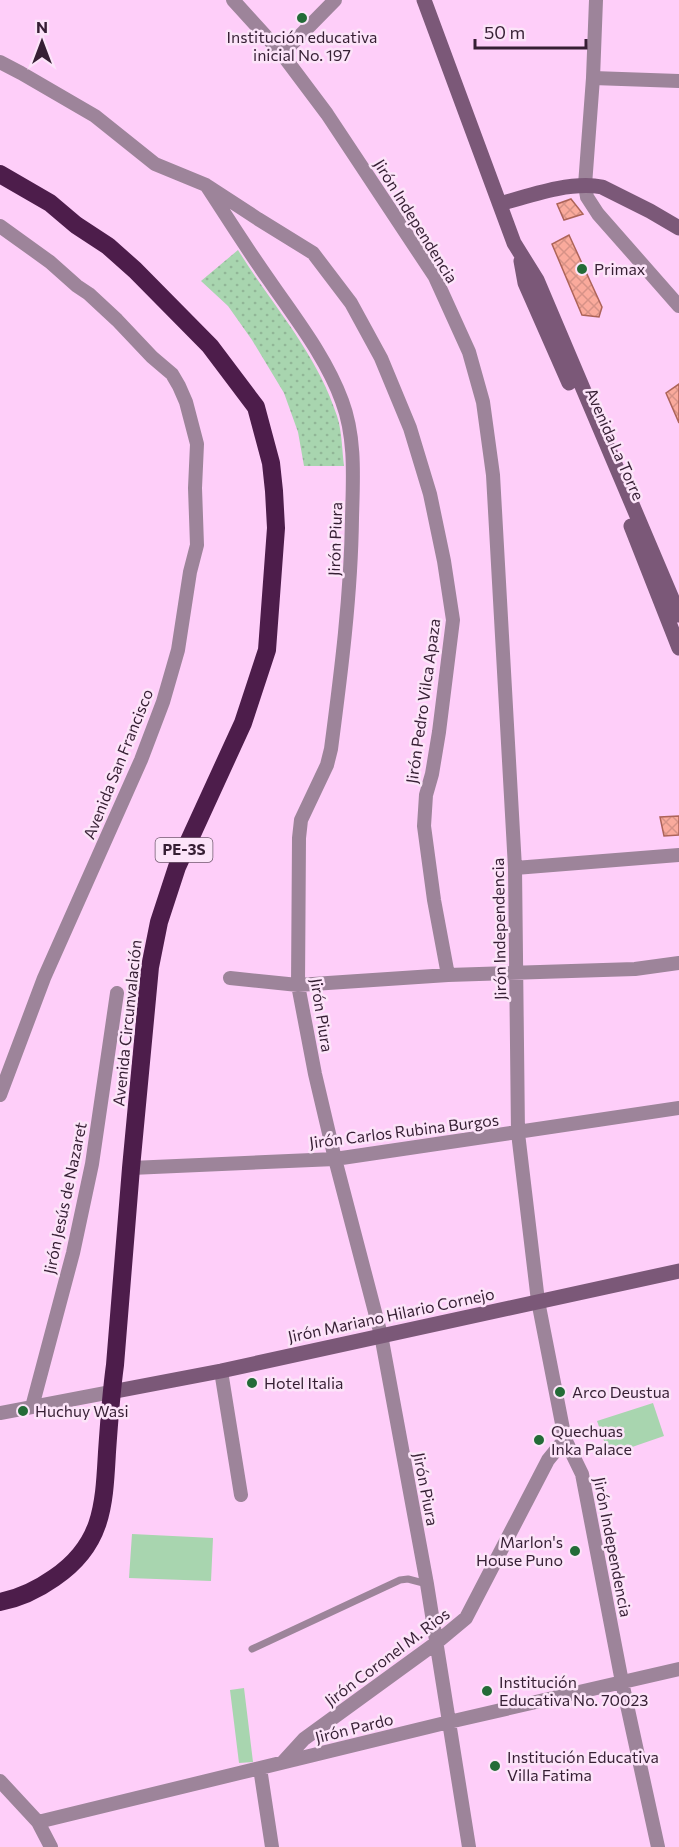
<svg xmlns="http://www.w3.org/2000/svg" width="679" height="1847" font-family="Commissioner,sans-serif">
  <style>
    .grass { fill: url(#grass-dots) }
    .park { fill: #a8d5af }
    .building { fill: url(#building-cross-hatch); stroke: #ad6459; stroke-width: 1.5 }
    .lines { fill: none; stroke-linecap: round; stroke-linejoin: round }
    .lane { stroke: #9d849a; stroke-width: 7 }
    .street { stroke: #9d849a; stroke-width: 14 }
    .secondary { stroke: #7b5878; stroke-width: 15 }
    .highway { stroke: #4d1d4b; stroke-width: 18 }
    .poi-dot { fill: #236b37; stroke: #fce4f9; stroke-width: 2 }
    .labels { text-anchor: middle; stroke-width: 5; stroke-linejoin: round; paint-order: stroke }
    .shield { fill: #fce4f9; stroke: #715a6f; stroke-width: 1.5 }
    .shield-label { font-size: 15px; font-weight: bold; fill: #361f34 }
    .poi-label { font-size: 16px; fill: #361f34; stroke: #fce4f9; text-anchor: start }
    .street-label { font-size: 16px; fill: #361f34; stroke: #fce4f9 }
  </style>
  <defs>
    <pattern id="grass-dots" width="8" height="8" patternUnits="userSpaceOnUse" patternTransform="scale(1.5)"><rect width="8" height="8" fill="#a8d5af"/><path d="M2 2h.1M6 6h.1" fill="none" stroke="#91b697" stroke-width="1.8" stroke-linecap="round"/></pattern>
    <pattern id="building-cross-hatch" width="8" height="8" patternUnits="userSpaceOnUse" patternTransform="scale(1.5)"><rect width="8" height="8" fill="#faaa9c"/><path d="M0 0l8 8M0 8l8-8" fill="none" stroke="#d79287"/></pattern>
  </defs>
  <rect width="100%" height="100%" fill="#fecef9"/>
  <path class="grass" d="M238,250C272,305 317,353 337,416C342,431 342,450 344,466H304L298,432L284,393L252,340L228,306L201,281Z"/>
  <path class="park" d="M653,1403L664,1436L609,1455L597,1421Z
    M132,1534L213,1538L211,1581L129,1578Z
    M244,1688L253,1762L239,1763L230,1690Z"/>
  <path class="building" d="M571,199L583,214L564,220L557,204Z
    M569,235L602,307L599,317L582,315L552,244Z
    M679,384V423L666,393Z
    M679,816V835L664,836L660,817Z"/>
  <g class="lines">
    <path class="lane" d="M252,1649L400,1580L408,1579L427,1584"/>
    <path class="street" d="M233,0L282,54L327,114L435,277L469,352L483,402L493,475L515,868L518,1133L538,1301L565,1439L582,1474L622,1682L658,1847
      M596,0L593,78L585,185L587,197L598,214L679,306
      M282,54L335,0
      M0,62L21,73L95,116L155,164L206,185L258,219L313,253L351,303L381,358L410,428L430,494L444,561L453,620L439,732L432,774L426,795L424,826L434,900L448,975
      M593,78L679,81
      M206,185C227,217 247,249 269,280C295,318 326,357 342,401C356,438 353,479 352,518C351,595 341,673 331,749L327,765L301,820L299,838L298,985L315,1074L335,1159L381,1335L427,1584L469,1847
      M0,226L50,262L77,286L89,294L117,320L152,357L172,374L179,386L186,402L197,444L195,488L197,545L190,572L178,650L163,702L141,760L44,978L0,1095
      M515,868L679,855
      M230,978L298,985L448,975L635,969L679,963
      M131,1168L335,1159L679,1108
      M221,1371L241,1495
      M32,1407L73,1253L92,1164L117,993
      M0,1413L111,1392
      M283,1762L304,1739L436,1643L466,1618L548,1460L565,1439
      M260,1768L272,1847
      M0,1781L38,1822L51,1847
      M38,1822L449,1722L679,1669"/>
    <path class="secondary" d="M424,0L514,243L537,280L679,615
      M500,204C531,195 571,181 602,187L650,211L679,228
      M521,261L525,283L569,383
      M631,526L679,648
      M111,1392L221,1371L679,1271"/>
    <path class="highway" d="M0,174L50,203L76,225L108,246L135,270L210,346L256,407L271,463L274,491L276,528L267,650L243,723L177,867L159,922L150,967L131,1168L115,1365C111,1394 109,1423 107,1452C104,1505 103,1545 54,1578C37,1590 20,1598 0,1602"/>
  </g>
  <g class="poi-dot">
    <circle cx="302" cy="18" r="6"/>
    <circle cx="582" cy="269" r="6"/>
    <circle cx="252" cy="1383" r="6"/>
    <circle cx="560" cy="1392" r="6"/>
    <circle cx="23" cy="1411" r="6"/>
    <circle cx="539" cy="1440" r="6"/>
    <circle cx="575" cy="1551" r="6"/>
    <circle cx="487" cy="1691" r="6"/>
    <circle cx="495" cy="1766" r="6"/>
  </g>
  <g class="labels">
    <rect class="shield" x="155.5" y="838" width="57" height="24" rx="4.5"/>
    <g class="shield-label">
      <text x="184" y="855">PE-3S</text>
    </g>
    <g class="poi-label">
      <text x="302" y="43" text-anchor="middle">Institución educativa<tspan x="302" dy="18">inicial No. 197</tspan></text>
      <text x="594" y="275">Primax</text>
      <text x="264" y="1389">Hotel Italia</text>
      <text x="572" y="1398">Arco Deustua</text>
      <text x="35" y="1417">Huchuy Wasi</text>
      <text x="551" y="1437">Quechuas<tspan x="551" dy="18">Inka Palace</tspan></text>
      <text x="563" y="1548" text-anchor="end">Marlon's<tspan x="563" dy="18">House Puno</tspan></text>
      <text x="499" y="1688">Institución<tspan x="499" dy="18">Educativa No. 70023</tspan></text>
      <text x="507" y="1763">Institución Educativa<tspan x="507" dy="18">Villa Fatima</tspan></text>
    </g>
    <g class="street-label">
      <text transform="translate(416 221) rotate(58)" y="6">Jirón Independencia</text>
      <text transform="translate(615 444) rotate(66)" y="6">Avenida La Torre</text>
      <text transform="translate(335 539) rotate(-88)" y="6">Jirón Piura</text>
      <text transform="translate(423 701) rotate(-82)" y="6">Jirón Pedro Vilca Apaza</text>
      <text transform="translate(118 764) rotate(-68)" y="6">Avenida San Francisco</text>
      <text transform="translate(499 929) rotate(-91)" y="6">Jirón Independencia</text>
      <text transform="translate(322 1015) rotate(81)" y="6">Jirón Piura</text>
      <text transform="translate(127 1023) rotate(-84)" y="6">Avenida Circunvalación</text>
      <text transform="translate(404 1131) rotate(-7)" y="6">Jirón Carlos Rubina Burgos</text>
      <text transform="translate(65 1198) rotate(-78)" y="6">Jirón Jesús de Nazaret</text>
      <text transform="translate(391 1315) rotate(-12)" y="6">Jirón Mariano Hilario Cornejo</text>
      <text transform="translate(426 1489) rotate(79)" y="6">Jirón Piura</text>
      <text transform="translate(613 1547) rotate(79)" y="6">Jirón Independencia</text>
      <text transform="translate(387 1657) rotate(-37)" y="6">Jirón Coronel M. Rios</text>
      <text transform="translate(354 1728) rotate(-14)" y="6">Jirón Pardo</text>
    </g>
  </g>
  <g transform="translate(42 42)" stroke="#fce4f9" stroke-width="4.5" paint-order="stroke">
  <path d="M0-4.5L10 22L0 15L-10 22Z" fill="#361f34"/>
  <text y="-9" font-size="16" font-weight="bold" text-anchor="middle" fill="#361f34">N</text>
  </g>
  <path d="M475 39v9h111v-9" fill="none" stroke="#361f34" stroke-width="3"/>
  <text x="484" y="39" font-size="18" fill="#361f34" stroke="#fce4f9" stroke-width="4.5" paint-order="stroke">50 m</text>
</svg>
